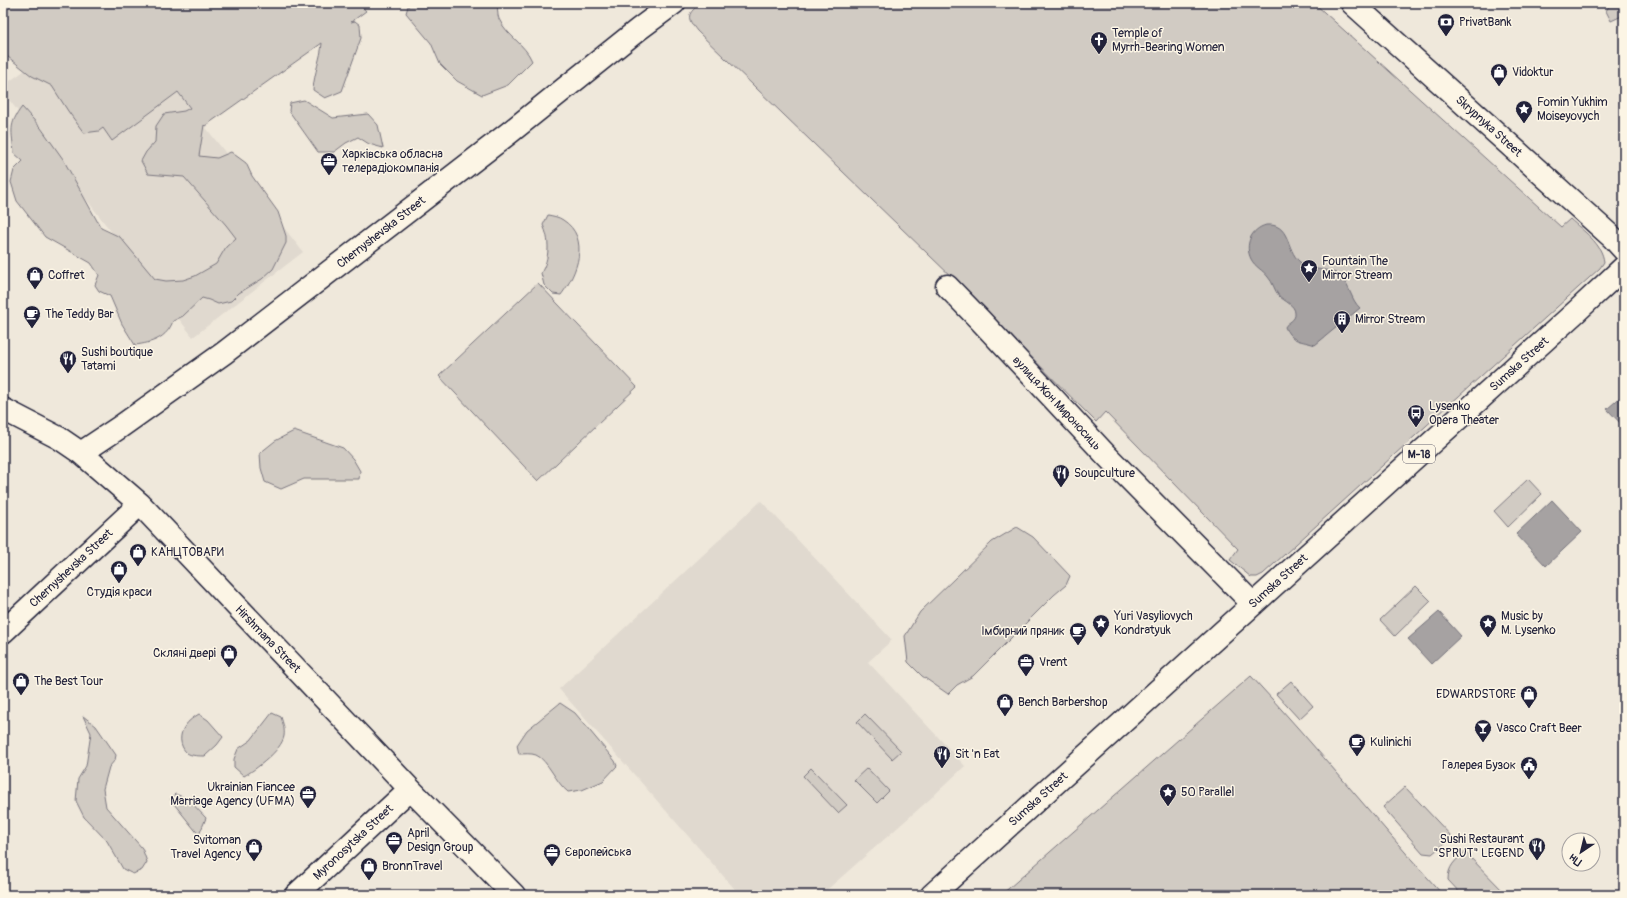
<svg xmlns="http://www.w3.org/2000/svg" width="1627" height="898" font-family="Pangolin,sans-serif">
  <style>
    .built { fill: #e0d9cf }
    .green { fill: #d1cbc3; stroke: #7a767f }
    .water { fill: #a6a2a2; stroke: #716f79 }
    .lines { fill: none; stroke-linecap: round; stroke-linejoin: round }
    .minor-casing { stroke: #22223b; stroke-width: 25 }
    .major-casing { stroke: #22223b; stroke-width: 25 }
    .minor { stroke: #fcf5e5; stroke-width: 22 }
    .major { stroke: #fcf5e5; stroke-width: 22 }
    .labels { text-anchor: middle; stroke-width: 3; stroke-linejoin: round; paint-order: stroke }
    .shield { fill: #fcf5e5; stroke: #63616e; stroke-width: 1 }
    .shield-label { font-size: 11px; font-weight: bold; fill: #22223b }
    .poi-label { font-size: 12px; fill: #22223b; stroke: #fcf5e5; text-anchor: start }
    .street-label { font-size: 12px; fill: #22223b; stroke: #fcf5e5 }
  </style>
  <rect width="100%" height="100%" fill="#efe8db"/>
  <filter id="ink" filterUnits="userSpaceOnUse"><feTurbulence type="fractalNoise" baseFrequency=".025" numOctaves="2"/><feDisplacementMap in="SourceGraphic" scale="8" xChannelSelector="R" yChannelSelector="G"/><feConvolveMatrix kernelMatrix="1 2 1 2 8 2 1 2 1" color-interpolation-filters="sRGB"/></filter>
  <g filter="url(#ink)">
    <path class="built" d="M49,53L178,92L303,252L193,337L3,92V86Z
      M761,501L892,640L868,662L965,766L930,799L821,895H740L559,689Z"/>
    <path class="green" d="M3,3H359L366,11L351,22L355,21L360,25L361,38L342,91L325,98L313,90C314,73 321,58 322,43L205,126L204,125L199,156L217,158L231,152L246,163L252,176L278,212L286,236V243L273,269L262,279L239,293L231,301L218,304L209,300L202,298L183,316L173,321C167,338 152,343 135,345L122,324L110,296L99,291L95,285L99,275L91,263L45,237L17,201L11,182L14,170L23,161L14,153C12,131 8,125 22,107L41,128L63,159L101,228L120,237L155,279L166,281L183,280L195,276L216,264L226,247L236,238L226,225L184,177L148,174L141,161L146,152L155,142L156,126L164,114L184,111L190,108L178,92L112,141L103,128L99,131L84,133L68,111L52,86L32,76L3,53Z
      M409,3H497C498,8 497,14 499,19C507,36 525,44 532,61L508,85L482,95L457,81L440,64L431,43L406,13Z
      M701,3H1314L1561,227L1570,219C1583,231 1602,243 1604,262L1600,268L1263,574L1257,577H1251L1230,560L1238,549L1105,412L1096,422L957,282L697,31C686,17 687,14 701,3Z
      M1611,3H1624V15L1611,21L1606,11Z
      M304,100L333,118L368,114L378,125L383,148L369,144L358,137L346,143L334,152H318L289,111L290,103Z
      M548,215C553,216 559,217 563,220C591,238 577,274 561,295L553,294L544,285L541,273C550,258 550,240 543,225Z
      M538,283L637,387L538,481L439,376Z
      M294,431L343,448L353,459L360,471L359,479H304L281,489L265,482L261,468L260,453L275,441Z
      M1528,479L1542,494L1508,527L1494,511Z
      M1017,527L1033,537L1070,576L1066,585L1054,595L973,676L957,685L948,694L922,676L908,662L905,636L920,612L992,542Z
      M1416,586L1431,601L1395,636L1380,620Z
      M1251,676C1317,747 1378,823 1443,895H1001Z
      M1291,681L1313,706L1299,719L1276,694Z
      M560,703L575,713L615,761L617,766L603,781L582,790L568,792C556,783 548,760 536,755C531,753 524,754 519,754L517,745L527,730Z
      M272,713L281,717C283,723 285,730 284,736C282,750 255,770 244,776L234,767V759L238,749L251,740Z
      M199,714L208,720L223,737L217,745L205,756C200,756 191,756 187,753C179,746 179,734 185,726C188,721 194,717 199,714Z
      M865,714L901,751L892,759L857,722Z
      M83,716L96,726L116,755L115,760L109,767L103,789L106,807L142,848L147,862L142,870L133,874L123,869L107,841L84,817L76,801L78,779L86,766L91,733Z
      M811,768L847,805L838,813L803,776Z
      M867,768L889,791L877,803L854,780Z
      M1405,787L1452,837L1432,854L1423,853L1383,807Z
      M175,794L188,799L206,818L199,835L170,799Z
      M1465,852L1507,895H1462L1448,880C1448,866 1455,861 1465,852Z"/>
    <path class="water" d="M1266,225C1291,223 1285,249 1300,262C1313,274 1329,265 1341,277C1350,286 1351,300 1360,308L1315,345C1301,340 1292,343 1285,327C1287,322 1296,321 1295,313C1295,305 1284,301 1279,296C1274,290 1273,282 1268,277C1263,270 1255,267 1251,259C1244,245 1251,229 1266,225Z
      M1624,394V427L1607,409Z
      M1552,500L1582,532L1546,566L1516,534Z
      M1439,612L1461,636L1431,664L1408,639Z"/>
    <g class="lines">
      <g class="minor-casing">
        <path id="minor" d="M1352,3L1613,238L1624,250
          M947,286L980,320L1106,455L1253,604
          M3,409L59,438L81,453L140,504L410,789L514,895
          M81,453L120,427L224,353L509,133L639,29L674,3
          M3,632L140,504
          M296,895L410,789"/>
      </g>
      <g class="major-casing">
        <path id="major" d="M932,895L1578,310L1624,267"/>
      </g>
      <use href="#minor" class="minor"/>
      <use href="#major" class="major"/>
    </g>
  </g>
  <defs>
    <g id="bank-pin" transform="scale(0.9)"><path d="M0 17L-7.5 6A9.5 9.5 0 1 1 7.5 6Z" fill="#22223b" stroke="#fcf5e5"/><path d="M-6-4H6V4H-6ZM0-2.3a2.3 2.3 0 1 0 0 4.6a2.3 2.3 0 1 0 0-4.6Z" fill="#fff"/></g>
    <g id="church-pin" transform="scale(0.9)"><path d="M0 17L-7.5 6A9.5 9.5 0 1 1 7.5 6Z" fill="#22223b" stroke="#fcf5e5"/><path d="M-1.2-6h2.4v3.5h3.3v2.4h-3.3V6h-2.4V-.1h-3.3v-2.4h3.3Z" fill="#fff"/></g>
    <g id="shop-pin" transform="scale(0.9)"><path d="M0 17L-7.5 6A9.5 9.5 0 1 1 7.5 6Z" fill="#22223b" stroke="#fcf5e5"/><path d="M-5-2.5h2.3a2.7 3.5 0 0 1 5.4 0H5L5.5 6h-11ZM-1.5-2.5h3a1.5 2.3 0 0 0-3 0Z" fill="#fff"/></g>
    <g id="sight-pin" transform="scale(0.9)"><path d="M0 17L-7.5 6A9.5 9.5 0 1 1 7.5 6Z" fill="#22223b" stroke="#fcf5e5"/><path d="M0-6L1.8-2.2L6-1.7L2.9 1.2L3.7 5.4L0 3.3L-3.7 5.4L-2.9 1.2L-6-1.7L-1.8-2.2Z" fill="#fff"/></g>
    <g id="office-pin" transform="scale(0.9)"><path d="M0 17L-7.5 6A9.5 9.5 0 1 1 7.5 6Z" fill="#22223b" stroke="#fcf5e5"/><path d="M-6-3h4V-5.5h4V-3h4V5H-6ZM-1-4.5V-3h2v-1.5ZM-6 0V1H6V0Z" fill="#fff"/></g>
    <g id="cafe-pin" transform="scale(0.9)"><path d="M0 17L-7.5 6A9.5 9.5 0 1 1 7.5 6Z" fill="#22223b" stroke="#fcf5e5"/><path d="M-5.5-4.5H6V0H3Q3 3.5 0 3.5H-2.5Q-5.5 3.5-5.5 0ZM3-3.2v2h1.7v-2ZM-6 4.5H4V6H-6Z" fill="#fff"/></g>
    <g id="building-pin" transform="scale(0.9)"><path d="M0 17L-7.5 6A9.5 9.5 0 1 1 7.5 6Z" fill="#22223b" stroke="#fcf5e5"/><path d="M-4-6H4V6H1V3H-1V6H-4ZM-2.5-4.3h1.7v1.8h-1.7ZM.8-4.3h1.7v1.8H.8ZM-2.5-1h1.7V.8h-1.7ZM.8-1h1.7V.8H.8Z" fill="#fff"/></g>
    <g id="restaurant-pin" transform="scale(0.9)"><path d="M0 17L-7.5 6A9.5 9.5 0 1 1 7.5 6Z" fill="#22223b" stroke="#fcf5e5"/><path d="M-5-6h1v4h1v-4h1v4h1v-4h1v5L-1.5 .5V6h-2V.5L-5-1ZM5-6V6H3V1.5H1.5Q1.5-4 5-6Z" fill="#fff"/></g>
    <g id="bus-pin" transform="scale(0.9)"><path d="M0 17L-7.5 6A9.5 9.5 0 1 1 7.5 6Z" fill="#22223b" stroke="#fcf5e5"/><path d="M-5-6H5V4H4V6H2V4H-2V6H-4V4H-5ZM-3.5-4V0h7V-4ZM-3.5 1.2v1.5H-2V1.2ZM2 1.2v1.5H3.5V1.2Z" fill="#fff"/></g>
    <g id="bar-pin" transform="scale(0.9)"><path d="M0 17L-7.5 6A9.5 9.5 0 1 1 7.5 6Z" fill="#22223b" stroke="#fcf5e5"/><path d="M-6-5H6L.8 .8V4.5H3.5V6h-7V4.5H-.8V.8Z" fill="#fff"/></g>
    <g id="civic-pin" transform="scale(0.9)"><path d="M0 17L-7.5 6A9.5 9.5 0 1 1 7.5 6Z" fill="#22223b" stroke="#fcf5e5"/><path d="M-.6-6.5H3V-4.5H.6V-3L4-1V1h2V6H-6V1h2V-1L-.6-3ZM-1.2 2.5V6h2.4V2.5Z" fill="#fff"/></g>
  </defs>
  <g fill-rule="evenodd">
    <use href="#bank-pin" x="1446" y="22"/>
    <use href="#church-pin" x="1099" y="40"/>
    <use href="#shop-pin" x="1499" y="72"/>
    <use href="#sight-pin" x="1524" y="109"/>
    <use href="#office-pin" x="329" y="161"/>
    <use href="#sight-pin" x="1309" y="268"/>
    <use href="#shop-pin" x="35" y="275"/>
    <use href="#cafe-pin" x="32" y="314"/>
    <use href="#building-pin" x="1342" y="319"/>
    <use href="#restaurant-pin" x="68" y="359"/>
    <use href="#bus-pin" x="1416" y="413"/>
    <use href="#restaurant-pin" x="1061" y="473"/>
    <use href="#shop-pin" x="138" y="552"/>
    <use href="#shop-pin" x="119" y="569"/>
    <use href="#sight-pin" x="1101" y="623"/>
    <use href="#sight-pin" x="1488" y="623"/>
    <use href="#cafe-pin" x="1078" y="631"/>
    <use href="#shop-pin" x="229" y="653"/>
    <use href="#office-pin" x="1026" y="662"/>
    <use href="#shop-pin" x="21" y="681"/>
    <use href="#shop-pin" x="1529" y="694"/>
    <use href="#shop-pin" x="1005" y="702"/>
    <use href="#bar-pin" x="1483" y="728"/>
    <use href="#cafe-pin" x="1357" y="742"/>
    <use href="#restaurant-pin" x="942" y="754"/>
    <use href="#civic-pin" x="1529" y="765"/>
    <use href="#sight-pin" x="1168" y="792"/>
    <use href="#office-pin" x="308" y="794"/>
    <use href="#office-pin" x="394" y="840"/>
    <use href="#restaurant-pin" x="1537" y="846"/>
    <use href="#shop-pin" x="254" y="847"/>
    <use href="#office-pin" x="552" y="852"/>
    <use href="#shop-pin" x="369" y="866"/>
  </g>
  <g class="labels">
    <rect class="shield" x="1403" y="445" width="32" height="18" rx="3"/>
    <g class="shield-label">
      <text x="1419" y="458">М-18</text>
    </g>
    <g class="poi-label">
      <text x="1459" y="26">PrivatBank</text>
      <text x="1112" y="37">Temple of<tspan x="1112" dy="14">Myrrh-Bearing Women</tspan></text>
      <text x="1512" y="76">Vidoktur</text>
      <text x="1537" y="106">Fomin Yukhim<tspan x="1537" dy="14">Moiseyovych</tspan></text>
      <text x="342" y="158">Харківська обласна<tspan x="342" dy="14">телерадіокомпанія</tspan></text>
      <text x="1322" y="265">Fountain The<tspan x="1322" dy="14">Mirror Stream</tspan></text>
      <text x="48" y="279">Coffret</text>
      <text x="45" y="318">The Teddy Bar</text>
      <text x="1355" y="323">Mirror Stream</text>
      <text x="81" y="356">Sushi boutique<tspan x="81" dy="14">Tatami</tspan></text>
      <text x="1429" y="410">Lysenko<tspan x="1429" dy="14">Opera Theater</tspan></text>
      <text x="1074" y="477">Soupculture</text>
      <text x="151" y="556">КАНЦТОВАРИ</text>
      <text x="119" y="596" text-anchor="middle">Студія краси</text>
      <text x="1114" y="620">Yuri Vasyliovych<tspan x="1114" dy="14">Kondratyuk</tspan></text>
      <text x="1501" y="620">Music by<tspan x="1501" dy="14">M. Lysenko</tspan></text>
      <text x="1065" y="635" text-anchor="end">Імбирний пряник</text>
      <text x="216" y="657" text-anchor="end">Скляні двері</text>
      <text x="1039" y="666">Vrent</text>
      <text x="34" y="685">The Best Tour</text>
      <text x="1516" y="698" text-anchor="end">EDWARDSTORE</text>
      <text x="1018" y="706">Bench Barbershop</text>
      <text x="1496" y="732">Vasco Craft Beer</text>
      <text x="1370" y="746">Kulinichi</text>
      <text x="955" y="758">Sit 'n Eat</text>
      <text x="1516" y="769" text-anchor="end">Галерея Бузок</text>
      <text x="295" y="791" text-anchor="end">Ukrainian Fiancee<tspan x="295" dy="14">Marriage Agency (UFMA)</tspan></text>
      <text x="1181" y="796">50 Parallel</text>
      <text x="407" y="837">April<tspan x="407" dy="14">Design Group</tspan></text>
      <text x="1524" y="843" text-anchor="end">Sushi Restaurant<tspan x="1524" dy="14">"SPRUT" LEGEND</tspan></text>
      <text x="241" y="844" text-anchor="end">Svitoman<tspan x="241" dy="14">Travel Agency</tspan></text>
      <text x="565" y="856">Європейська</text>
      <text x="382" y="870">BronnTravel</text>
    </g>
    <g class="street-label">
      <text transform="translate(1489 126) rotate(42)" y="4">Skrypnyka Street</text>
      <text transform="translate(381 232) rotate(-38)" y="4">Chernyshevska Street</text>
      <text transform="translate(1519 364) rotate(-42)" y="4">Sumska Street</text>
      <text transform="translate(1057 403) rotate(47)" y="4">вулиця Жон Мироносиць</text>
      <text transform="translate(71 568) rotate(-43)" y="4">Chernyshevska Street</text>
      <text transform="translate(1278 581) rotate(-42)" y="4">Sumska Street</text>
      <text transform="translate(268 639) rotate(46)" y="4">Hirshmana Street</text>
      <text transform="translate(1038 799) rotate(-42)" y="4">Sumska Street</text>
      <text transform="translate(353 842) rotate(-43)" y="4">Myronosytska Street</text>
    </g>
  </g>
  <rect width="1627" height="898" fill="none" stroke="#fcf5e5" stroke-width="16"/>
  <rect x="8" y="8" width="1611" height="882" fill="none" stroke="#22223b" stroke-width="1.5" filter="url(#ink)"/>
  <g transform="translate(1581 852) rotate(215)"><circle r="19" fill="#fcf5e5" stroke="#a5a1a1"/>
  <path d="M0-3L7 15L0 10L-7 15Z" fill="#22223b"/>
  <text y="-6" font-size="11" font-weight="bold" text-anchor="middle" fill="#22223b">Пн</text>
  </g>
</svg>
